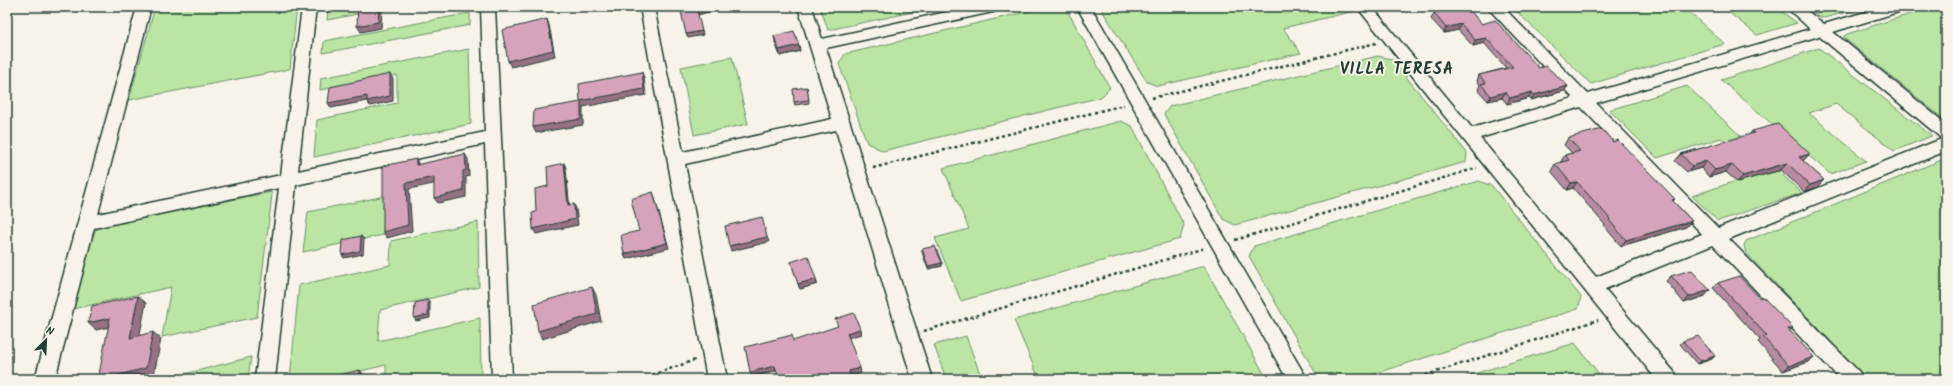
<svg xmlns="http://www.w3.org/2000/svg" width="1953" height="386" font-family="Kalam,sans-serif">
  <style>
    .green { fill: #bae5a2; stroke: #6c916b }
    .lines { fill: none; stroke-linecap: round; stroke-linejoin: round }
    .minor-casing { stroke: #1f3d34; stroke-width: 3 }
    .path { stroke: #1f3d34; stroke-width: 2.5; stroke-dasharray: 3 3; stroke-linecap: butt }
    .minor { fill: #f7f3e8; fill-rule: evenodd }
    .wall { fill: #b88ba2; stroke: #1f3d34 }
    .shaded-wall { fill: #967184; stroke: #1f3d34 }
    .building { fill: #d6a2bc; stroke: #1f3d34 }
    .labels { text-anchor: middle; stroke-width: 4; stroke-linejoin: round; paint-order: stroke }
    .district-label { font-size: 16px; font-weight: bold; letter-spacing: 1px; fill: #1f3d34; stroke: #f7f3e8 }
  </style>
  <rect width="100%" height="100%" fill="#f7f3e8"/>
  <filter id="ink" filterUnits="userSpaceOnUse"><feTurbulence type="fractalNoise" baseFrequency=".025" numOctaves="2"/><feDisplacementMap in="SourceGraphic" scale="8" xChannelSelector="R" yChannelSelector="G"/><feConvolveMatrix kernelMatrix="1 2 1 2 8 2 1 2 1" color-interpolation-filters="sRGB"/></filter>
  <g filter="url(#ink)">
    <path class="green" d="M155,7H297L290,69L129,100Z
      M328,7H394L327,20Z
      M820,7H937L828,30Z
      M1047,7H1059L1067,10L1110,88L1101,97L883,151L867,143L839,64L845,54Z
      M1100,7H1351L1355,11L1283,28L1301,53L1158,86L1147,82Z
      M1512,7H1683L1725,44L1591,84Z
      M1722,7H1776L1797,23L1757,35Z
      M1807,7H1866L1824,18L1818,16Z
      M1932,7H1946V121L1844,38V36L1847,34Z
      M470,13V25L323,53L324,41Z
      M1819,48L1932,136L1894,151L1836,104L1809,113L1866,161L1830,174L1721,80Z
      M469,49L471,124L314,157L317,120L397,103V75L320,90L321,78Z
      M1378,56L1392,59L1467,153L1466,162L1235,225L1223,219L1164,114L1170,106Z
      M732,57L748,124L694,135L681,67Z
      M1687,86L1802,193L1718,221L1692,196L1759,173L1721,138L1657,158L1609,110Z
      M1121,121L1132,126L1184,225L1180,239L961,301L935,238L969,229L943,168Z
      M1946,158V379H1867L1746,253L1744,246L1746,241Z
      M1479,181L1492,186L1581,297L1578,309L1358,379H1319L1249,256L1254,246Z
      M271,192L272,195L257,317L162,337L171,287L73,309L94,231L104,226Z
      M385,196L383,235L303,252L308,212Z
      M478,222L479,287L380,310L378,341L480,318L481,379H386V365L327,379H290L299,285L390,265L391,241Z
      M1204,266L1267,379H1039L1014,320Z
      M966,336L982,379H946L934,345Z
      M1575,343L1603,379H1457Z
      M251,357L248,379H165Z"/>
    <g class="lines">
      <g class="minor-casing">
        <path id="minor" d="M137,7H151L98,214L281,175L302,7H316L298,171L485,132L481,7H495L512,379H492L485,144L296,185L275,379H255L279,188L94,228L55,379H35Z
          M640,7H654L683,152L832,119L798,7H812L822,39L970,7H1000L998,10L993,12L826,48L932,379H912L836,130L685,164L727,379H707Z
          M1077,7H1091L1307,379H1287Z
          M1357,7H1372L1472,128L1573,98L1487,7H1503L1588,94L1810,29L1786,7H1802L1824,24L1883,7H1907L1905,10L1833,32L1946,124V151L1729,239L1860,373L1863,379H1840L1713,245L1605,289L1675,373L1678,379H1656ZM1819,36L1940,137L1944,138L1718,228L1596,103ZM1581,107L1702,234L1596,277L1480,138Z"/>
      </g>
      <path class="path" d="M1152,98L1376,43
        M873,168L1124,105
        M1235,240L1477,168
        M924,331L1205,248
        M641,379L695,360
        M1414,379L1598,320"/>
      <use href="#minor" class="minor"/>
    </g>
    <path class="wall" d="M1434,13L1482,24L1539,68L1568,86L1564,91L1531,100L1529,98L1507,104L1502,98L1488,101L1478,90L1480,85L1477,81L1479,75L1506,68L1484,43L1473,46L1458,30L1444,33L1431,19Z
      M774,36L800,51L780,56L775,42Z
      M807,87L809,103L795,105L794,102Z
      M1752,131L1810,154L1803,161L1824,180L1817,187L1804,192L1781,170L1737,182L1726,172L1709,177L1701,168L1687,172L1675,161L1681,154L1749,135Z
      M1568,138L1613,142L1675,199L1673,201L1692,221L1686,227L1621,246L1604,226L1605,225L1573,188L1567,190L1551,171L1555,164L1561,162V161L1565,155L1572,153L1564,145Z
      M922,249L942,263V266L928,269L922,252Z
      M791,262L816,279L817,284L800,289Z
      M1671,276L1705,296L1684,303L1666,281Z
      M1718,283L1760,298L1793,328L1789,331L1808,362L1783,371L1758,342L1760,340L1713,288Z
      M1683,341L1712,359L1697,364L1680,344Z"/>
    <path class="shaded-wall" d="M379,7H381L382,10L381,28L361,32L357,26Z
      M708,7H726L698,15L697,10Z
      M547,19L549,25L555,56L511,67L508,61Z
      M1461,24L1458,30L1444,33L1446,28Z
      M702,31L703,35L688,38L686,34Z
      M1486,38L1484,43L1473,46L1475,40Z
      M799,45L800,51L780,56L779,50Z
      M642,72L644,78L646,95L583,107V125L536,133L533,127L581,104L580,101Z
      M390,74L393,79V101L370,106L367,101L331,108L328,103Z
      M1568,86L1564,91L1531,100L1534,95Z
      M1505,92L1502,98L1488,101L1491,96Z
      M1532,92L1529,98L1507,104L1510,98Z
      M465,154L468,159L469,176L466,177V197L438,203L434,198L463,171Z
      M1810,154L1804,160L1793,164L1799,157Z
      M416,159L419,165H416Z
      M1706,161L1701,168L1687,172L1692,166Z
      M564,163L566,168L570,210L568,205Z
      M1787,163L1781,170L1737,182L1743,176Z
      M1732,165L1726,172L1709,177L1715,170Z
      M434,177L438,183L409,189L412,231L387,238L383,232L406,183Z
      M1824,180L1817,187L1804,192L1810,185Z
      M1577,182L1573,188L1567,190L1571,183Z
      M653,192L669,248L626,259L624,254L667,243Z
      M574,204L576,209L578,225L536,234L533,229Z
      M1692,221L1686,227L1621,246L1626,240Z
      M361,236L364,239L363,254L344,258L342,255Z
      M767,237L769,242L731,251L729,246Z
      M942,263V266L928,269V266Z
      M816,279L817,284L800,289L798,284Z
      M592,287L596,295L601,321L542,339L538,331Z
      M1710,290L1705,296L1684,303L1689,297Z
      M138,296L146,303L138,344L130,338Z
      M428,300L430,303V318L416,321L414,318Z
      M110,318L118,325L96,330L88,323Z
      M860,329L861,334L848,338L847,333Z
      M153,332L161,339L154,375L138,379H103Z
      M1715,356L1712,359L1697,364L1700,361Z
      M1814,357L1808,362L1783,371L1789,366Z
      M775,366L776,371L752,377L750,372Z
      M860,368L861,373L850,377L849,371Z
      M360,370L364,375V379H359Z"/>
    <path class="building" d="M363,7H379L378,22L357,26L358,8Z
      M680,7H708L697,10L702,31L686,34Z
      M1462,7H1467L1482,24L1495,20L1539,68L1546,66L1568,86L1534,95L1532,92L1510,98L1505,92L1491,96L1481,84L1486,83L1479,75L1513,67L1486,38L1475,40L1461,24L1446,28L1434,13Z
      M547,19L553,50L508,61L502,30Z
      M794,31L799,45L779,50L774,36Z
      M642,72L644,89L580,101L579,84Z
      M390,74V96L367,101V96L328,103L330,87Z
      M807,87L809,100L794,102L793,89Z
      M581,102V119L533,127L534,110Z
      M1778,124L1810,154L1799,157L1824,180L1810,185L1787,163L1743,176L1732,165L1715,170L1706,161L1692,166L1681,154L1754,133L1752,131Z
      M1602,129L1613,142L1618,140L1675,199L1672,200L1692,221L1626,240L1609,220L1610,219L1577,182L1571,183L1555,164L1569,160L1565,155L1580,151L1568,138Z
      M465,154L466,170L463,171V191L434,198V177L406,183L408,225L383,232V166L416,159V165Z
      M564,163L568,205L574,204L575,219L533,229L532,213L536,212L535,189L548,186L547,167Z
      M653,192L667,243L624,254L621,235L639,231L631,199Z
      M762,217L767,237L729,246L725,226Z
      M361,236L360,251L342,255L343,240Z
      M935,246L942,263L928,266L922,249Z
      M808,256L816,279L798,284L791,262Z
      M1691,270L1710,290L1689,297L1671,276Z
      M1739,276L1760,298L1763,297L1793,328L1788,329L1814,357L1789,366L1763,337L1767,336L1718,283Z
      M592,287L597,314L538,331L534,304Z
      M138,296L130,338L153,332L146,368L103,379H98L110,318L88,323L92,306Z
      M428,300V315L414,318L415,303Z
      M854,313L860,329L847,333L860,368L849,371L851,379H779L775,366L750,372L745,347L792,335L793,341L838,326L835,319Z
      M1698,336L1715,356L1700,361L1683,341Z
      M360,370L359,379H322Z"/>
  </g>
  <g class="labels">
    <g class="district-label">
      <text x="1397" y="74">VILLA TERESA</text>
    </g>
  </g>
  <rect width="1953" height="386" fill="none" stroke="#f7f3e8" stroke-width="24"/>
  <rect x="12" y="12" width="1929" height="362" fill="none" stroke="#1f3d34" stroke-width="1.5" filter="url(#ink)"/>
  <g transform="translate(46 340) rotate(24)" stroke="#f7f3e8" stroke-width="3" paint-order="stroke">
  <path d="M0-3L7 15L0 10L-7 15Z" fill="#1f3d34"/>
  <text y="-6" font-size="11" font-weight="bold" text-anchor="middle" fill="#1f3d34">N</text>
  </g>
</svg>
